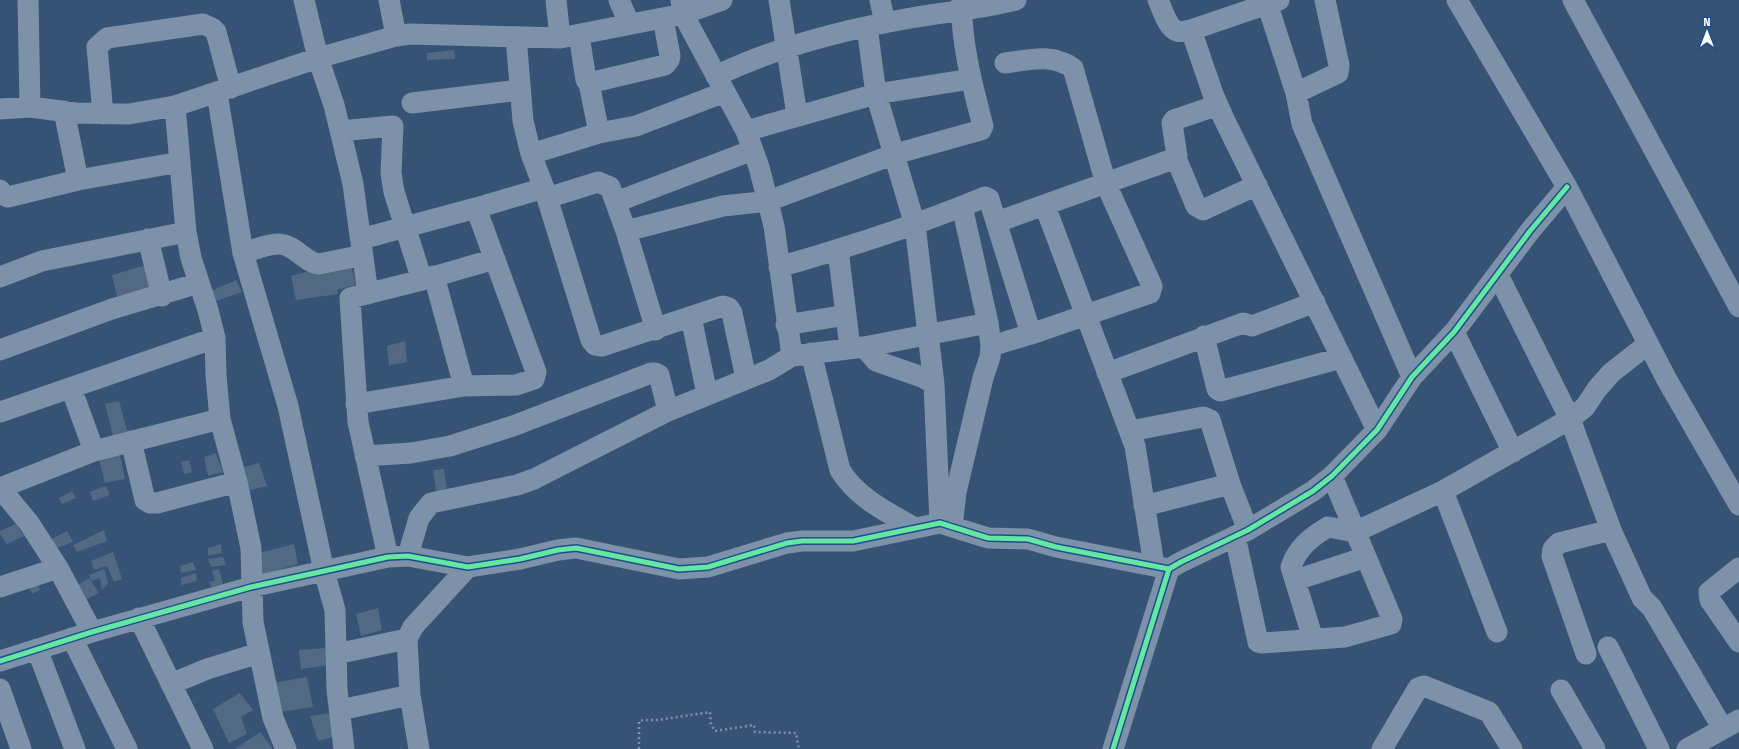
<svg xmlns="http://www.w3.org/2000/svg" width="1739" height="749" font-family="'Fira Sans',sans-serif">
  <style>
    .building { fill: #526984 }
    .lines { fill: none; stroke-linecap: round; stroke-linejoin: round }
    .path { stroke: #7d92a8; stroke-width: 2.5; stroke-dasharray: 2 3; stroke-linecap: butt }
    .minor { stroke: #7d92a8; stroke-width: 21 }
    .cycleway-casing { stroke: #1b4f8f; stroke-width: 8 }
    .cycleway { stroke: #66e7a1; stroke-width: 5 }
  </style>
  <rect width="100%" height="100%" fill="#365274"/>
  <path class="building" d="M454,50L455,59L427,60V53Z
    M350,260L356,285L337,290L338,294L296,300L291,276Z
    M146,265L153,288L117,296L112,275Z
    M236,280L242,292L210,303L207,293Z
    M405,341L407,362L389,365L387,346Z
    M119,401L128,434L114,440L105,404Z
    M119,450L125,479L105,483L98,456Z
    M216,453L223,472L208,476L204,457Z
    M189,460L192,472L184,474L181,462Z
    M259,463L267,486L239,493L237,482L247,478L244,467Z
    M444,469L447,490L436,492L433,470Z
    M106,486L110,495L93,501L90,492Z
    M72,491L76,498L62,504L59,498Z
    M16,524L24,536L7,544L0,534V531Z
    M104,530L107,541L77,552L73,545Z
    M67,531L73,542L52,550L48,541Z
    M221,544L222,553L208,556V548Z
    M294,544L298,564L255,577L251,555Z
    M113,552L122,579L114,582L107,566L94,570L91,561Z
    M223,557L226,565L211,567L208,559Z
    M193,562L196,570L181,573L180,566Z
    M104,569L108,583L102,590L100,578L91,581L99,593L85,600L78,585L89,578L91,581L89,575Z
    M219,569L223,584L211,587L209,582L215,581L212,571Z
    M196,573L197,581L181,585V578Z
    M35,578L40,590L32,594L27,582Z
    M378,608L382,630L361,636L356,614Z
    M325,648L329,665L301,669L299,650Z
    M307,677L313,707L274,713L268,684Z
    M240,693L253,710L241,717L247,734L229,743L213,709Z
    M332,713L337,736L318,741L310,716Z
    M260,732L273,749H235Z"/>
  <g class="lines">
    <path class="path" d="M639,749V721L644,720H658L710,712L711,724L715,731L754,725L755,732L796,733L799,749"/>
    <path class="minor" d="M28,0L30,107
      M304,0L318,58L334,105L353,184L368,294
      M389,0L396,36
      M556,0L560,38
      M619,0L629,23
      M779,0L797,115
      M880,0L885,23
      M1158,0C1162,8 1167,26 1175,30C1179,33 1186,31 1191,30L1279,0
      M1266,0L1296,93L1302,124L1412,377
      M1457,0L1567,187L1667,380L1739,505
      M1573,0L1739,307
      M681,1L683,14L746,131L759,167L774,226L792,356
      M867,27L876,94L915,225L934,384L940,523
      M1191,30L1213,94L1224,119L1377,430
      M579,35L586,80L589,83L599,133
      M516,37L523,121L531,154L544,188L591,340L595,345L602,346L723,306L729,308L732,313L746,378
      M716,76C774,48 847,29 911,18C946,12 981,9 1016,0
      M589,83L665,65L669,60L670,56L663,18
      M217,93L243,253L288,406L324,571L335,610L337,690L344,749
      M1296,93L1338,73L1339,65L1325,0
      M412,103L519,90
      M1218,105L1174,120L1172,123L1177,156L1176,158L1196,206L1203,210L1257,185
      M175,106L186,232L191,258L208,310L215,338L216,375L220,419L237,482L251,548L253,622L273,718L286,749
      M0,109L30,107L76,113L129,114L175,106L318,58L396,36L410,34L560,38L683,14L722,0
      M64,111L78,180
      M103,114L97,47L107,38L203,24L212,28L216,32L231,88
      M340,131L393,126L391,173L394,192L422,280
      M746,131L876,94L971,79
      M531,154L599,133L636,126L725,92
      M0,190L1,194L8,197L78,180L180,162
      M547,198L598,182L610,187L626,231L656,330
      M616,202L753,150
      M1045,206L1135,446L1154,565
      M997,222L1176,158
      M626,231L723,206L768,201L895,154L981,130L983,126C973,88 960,40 962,0
      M148,239L162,296
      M361,239L476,208L544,188
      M838,250L850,348
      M243,253C254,250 269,243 280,244C295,245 304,262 319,264L363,255
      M779,267C849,247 918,225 985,197L989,199L1031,334
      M1498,275L1570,419L1611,530L1642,598L1652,608L1723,729
      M434,276L464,386
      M0,277L42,261L186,232
      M691,317L707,394
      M786,325L846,315
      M1454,332L1513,452
      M1204,336L1217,389L1220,391L1341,358
      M991,346L1031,334L1150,293L1152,286L1106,184L1073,68C1050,53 1030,60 1005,63
      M864,347L876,361L922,377L934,384
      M0,350L112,309L199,283
      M811,353L840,470C857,498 887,512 915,528
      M1107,373L1243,323L1252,326L1315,302
      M71,388L94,451
      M356,404L464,386L516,385L534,379L536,372L476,208
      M0,412L215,338
      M1130,431L1203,417L1210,420L1230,484L1248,530
      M131,441L145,500L150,503H157L237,482
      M365,456L411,453L450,446L513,426L651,373H655L659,375L668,411
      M0,488L94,451L220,419
      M0,488L29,523L58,568L92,632
      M1443,491L1497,632
      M1144,506L1230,484
      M952,527L956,492L983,378L990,357L991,346L988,323L962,206
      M1235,536L1258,642L1262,643L1345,637L1391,624L1392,619L1332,476
      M408,556L419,518L431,503L517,485L534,479L668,411L769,370L792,356L864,347L988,323
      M388,557L358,422L350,298L422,280L495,259
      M1739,568L1709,592L1710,600L1739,642
      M1296,580L1366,557
      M0,587L58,568
      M139,618L203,749
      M72,638L127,749
      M1313,639L1291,567C1297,548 1311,537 1328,527L1355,532L1443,491L1570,419L1585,407L1597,389L1611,373L1648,344
      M1608,647L1659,749
      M37,649L75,749
      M336,654L407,639
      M1586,654L1552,556L1553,549L1559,543L1611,530
      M0,661L92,632L251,587L388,557L408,556L468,567L520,559L558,550L576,548L679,569L708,567L787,543L802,541H853L940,523L988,538L1028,539L1056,547L1169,569
      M171,684L207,669L259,653
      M0,689L21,749
      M1561,690L1595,749
      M340,710L410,695
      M419,749L410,695L407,639L413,627L468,567
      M1113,749L1169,569L1181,562L1248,530L1313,491L1332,476L1377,430L1412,377L1454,332L1530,231L1567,187
      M1382,749L1418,688L1424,686L1489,712L1512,749
      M1687,749L1739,720"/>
    <g class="cycleway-casing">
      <path id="cycleway" d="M0,661L92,632L251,587L388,557L408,556L468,567L520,559L558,550L576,548L679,569L708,567L787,543L802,541H853L940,523L988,538L1028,539L1056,547L1169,569
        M1113,749L1169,569L1181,562L1248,530L1313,491L1332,476L1377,430L1412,377L1454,332L1530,231L1567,187"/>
    </g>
    <use href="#cycleway" class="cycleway"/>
  </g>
  <g transform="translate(1707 32)" stroke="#1b4f8f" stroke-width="3" paint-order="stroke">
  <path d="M0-3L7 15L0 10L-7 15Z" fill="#ffffff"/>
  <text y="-6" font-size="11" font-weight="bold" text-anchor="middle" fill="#ffffff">N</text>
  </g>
</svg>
